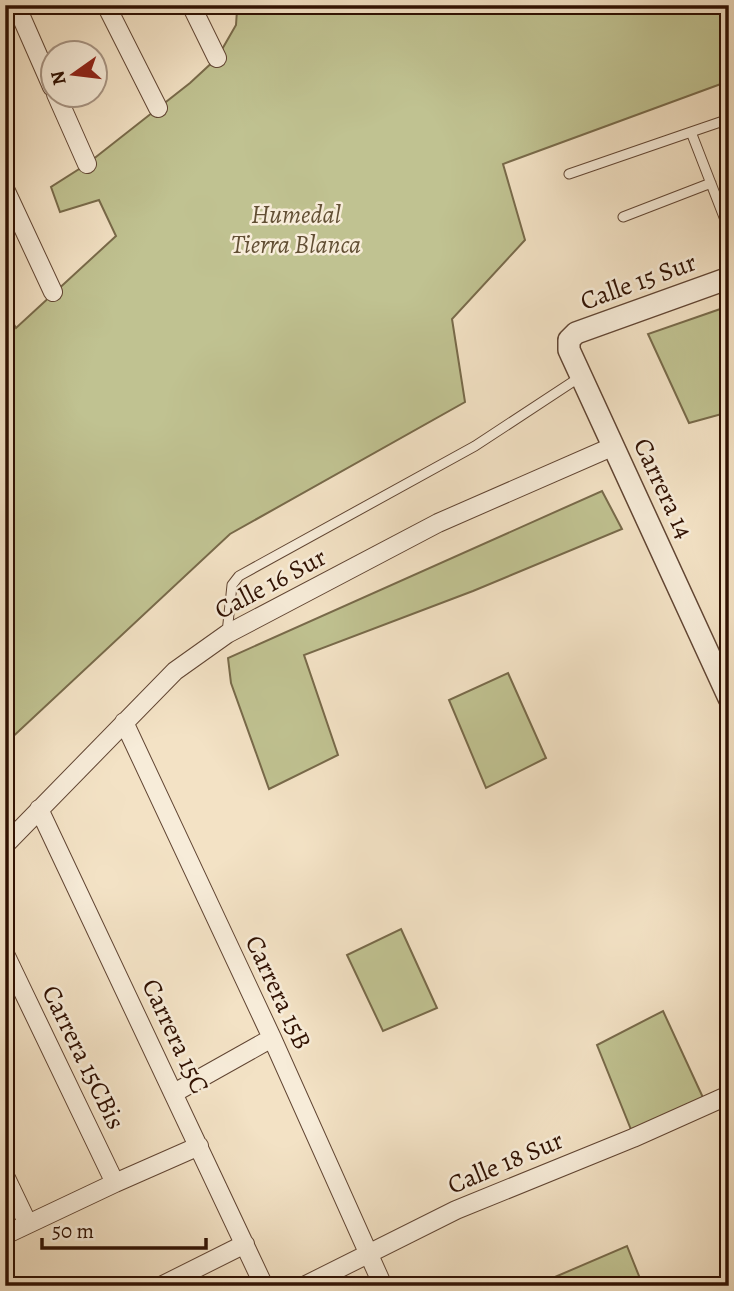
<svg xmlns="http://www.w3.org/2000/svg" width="734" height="1291" font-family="Alegreya,serif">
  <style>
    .green { fill: #c0c291; stroke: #786a4a; stroke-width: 2 }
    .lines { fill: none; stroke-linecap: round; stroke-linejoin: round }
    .service-casing { stroke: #614533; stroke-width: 11 }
    .minor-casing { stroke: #614533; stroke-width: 20 }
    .tertiary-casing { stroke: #614533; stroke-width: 24 }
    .service { stroke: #f7ecd9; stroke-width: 9 }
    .minor { stroke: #f7ecd9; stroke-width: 18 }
    .tertiary { stroke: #f7ecd9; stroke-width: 21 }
    .labels { text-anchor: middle; stroke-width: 5; stroke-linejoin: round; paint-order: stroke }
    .park-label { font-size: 26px; font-style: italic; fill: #624f34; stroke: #f7ecd9 }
    .street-label { font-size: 26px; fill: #301102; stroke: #f7ecd9 }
  </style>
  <rect width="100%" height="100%" fill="#f3e2c5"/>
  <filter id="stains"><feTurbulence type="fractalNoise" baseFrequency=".00286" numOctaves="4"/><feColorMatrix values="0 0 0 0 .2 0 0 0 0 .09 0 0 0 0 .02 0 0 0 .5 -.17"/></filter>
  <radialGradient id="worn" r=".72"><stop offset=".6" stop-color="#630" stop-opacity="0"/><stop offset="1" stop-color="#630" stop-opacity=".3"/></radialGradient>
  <path class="green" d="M248,5H729V81L503,164L525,240L452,319L465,402L230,534L5,744V309L16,328L116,236L99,200L60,212L51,187L87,164L190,83L217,58L236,25L237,10Z
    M729,306V412L689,423L648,334Z
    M602,491L622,529L473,591L304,655L338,755L269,789L231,683L228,658Z
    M508,673L546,758L486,788L449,700Z
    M401,929L437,1008L383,1031L347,955Z
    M663,1011L706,1104L634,1137L597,1045Z
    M627,1246L643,1286H534Z"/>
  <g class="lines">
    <g class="service-casing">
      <path id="service" d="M729,119L691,132L729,230
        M569,174L691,132
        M623,217L711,183
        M227,633L232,585L239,576L475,446L580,377"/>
    </g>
    <g class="minor-casing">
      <path id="minor" d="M16,5L52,87
        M106,5L158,108
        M191,5L217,58
        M56,94L87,164
        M5,189L53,292
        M124,722L272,1038L383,1286
        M39,809L264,1286
        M5,845L175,671L227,634L438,523L614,446
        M5,954L115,1183
        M174,1093L272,1038
        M5,1176L28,1224
        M5,1235L115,1183L199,1146
        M161,1286L245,1244
        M304,1286L456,1210L633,1138L729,1095"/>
    </g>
    <g class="tertiary-casing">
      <path id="tertiary" d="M729,278L576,333L569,340V350L729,698"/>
    </g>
    <use href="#service" class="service"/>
    <use href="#minor" class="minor"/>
    <use href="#tertiary" class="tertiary"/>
  </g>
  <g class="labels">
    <g class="park-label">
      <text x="296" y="223">Humedal<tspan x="296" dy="30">Tierra Blanca</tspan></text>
    </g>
    <g class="street-label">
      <text transform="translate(638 281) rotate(-20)" y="9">Calle 15 Sur</text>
      <text transform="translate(664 488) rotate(65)" y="9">Carrera 14</text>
      <text transform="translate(270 583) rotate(-28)" y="9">Calle 16 Sur</text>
      <text transform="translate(279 992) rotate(65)" y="9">Carrera 15B</text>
      <text transform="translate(176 1036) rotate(65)" y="9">Carrera 15C</text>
      <text transform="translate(84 1057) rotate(64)" y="9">Carrera 15CBis</text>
      <text transform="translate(505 1162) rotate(-23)" y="9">Calle 18 Sur</text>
    </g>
  </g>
  <rect width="734" height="1291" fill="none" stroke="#f3e2c5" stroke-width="28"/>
  <rect x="7" y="7" width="720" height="1277" fill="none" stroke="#301102" stroke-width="3.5"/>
  <rect x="14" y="14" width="706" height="1263" fill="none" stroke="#301102" stroke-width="2"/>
  <g transform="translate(74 74) rotate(256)"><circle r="33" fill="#f7ecd9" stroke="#a79483" stroke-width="2"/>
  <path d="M0-5L12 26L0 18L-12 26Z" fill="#8f2418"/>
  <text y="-10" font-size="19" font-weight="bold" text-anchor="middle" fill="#301102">N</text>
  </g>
  <path d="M42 1238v10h164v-10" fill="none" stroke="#301102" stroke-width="3.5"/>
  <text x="52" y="1238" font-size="21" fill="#301102" stroke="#f7ecd9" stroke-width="5" paint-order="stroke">50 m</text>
  <rect width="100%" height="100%" filter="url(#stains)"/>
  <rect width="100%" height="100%" fill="url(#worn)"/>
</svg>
